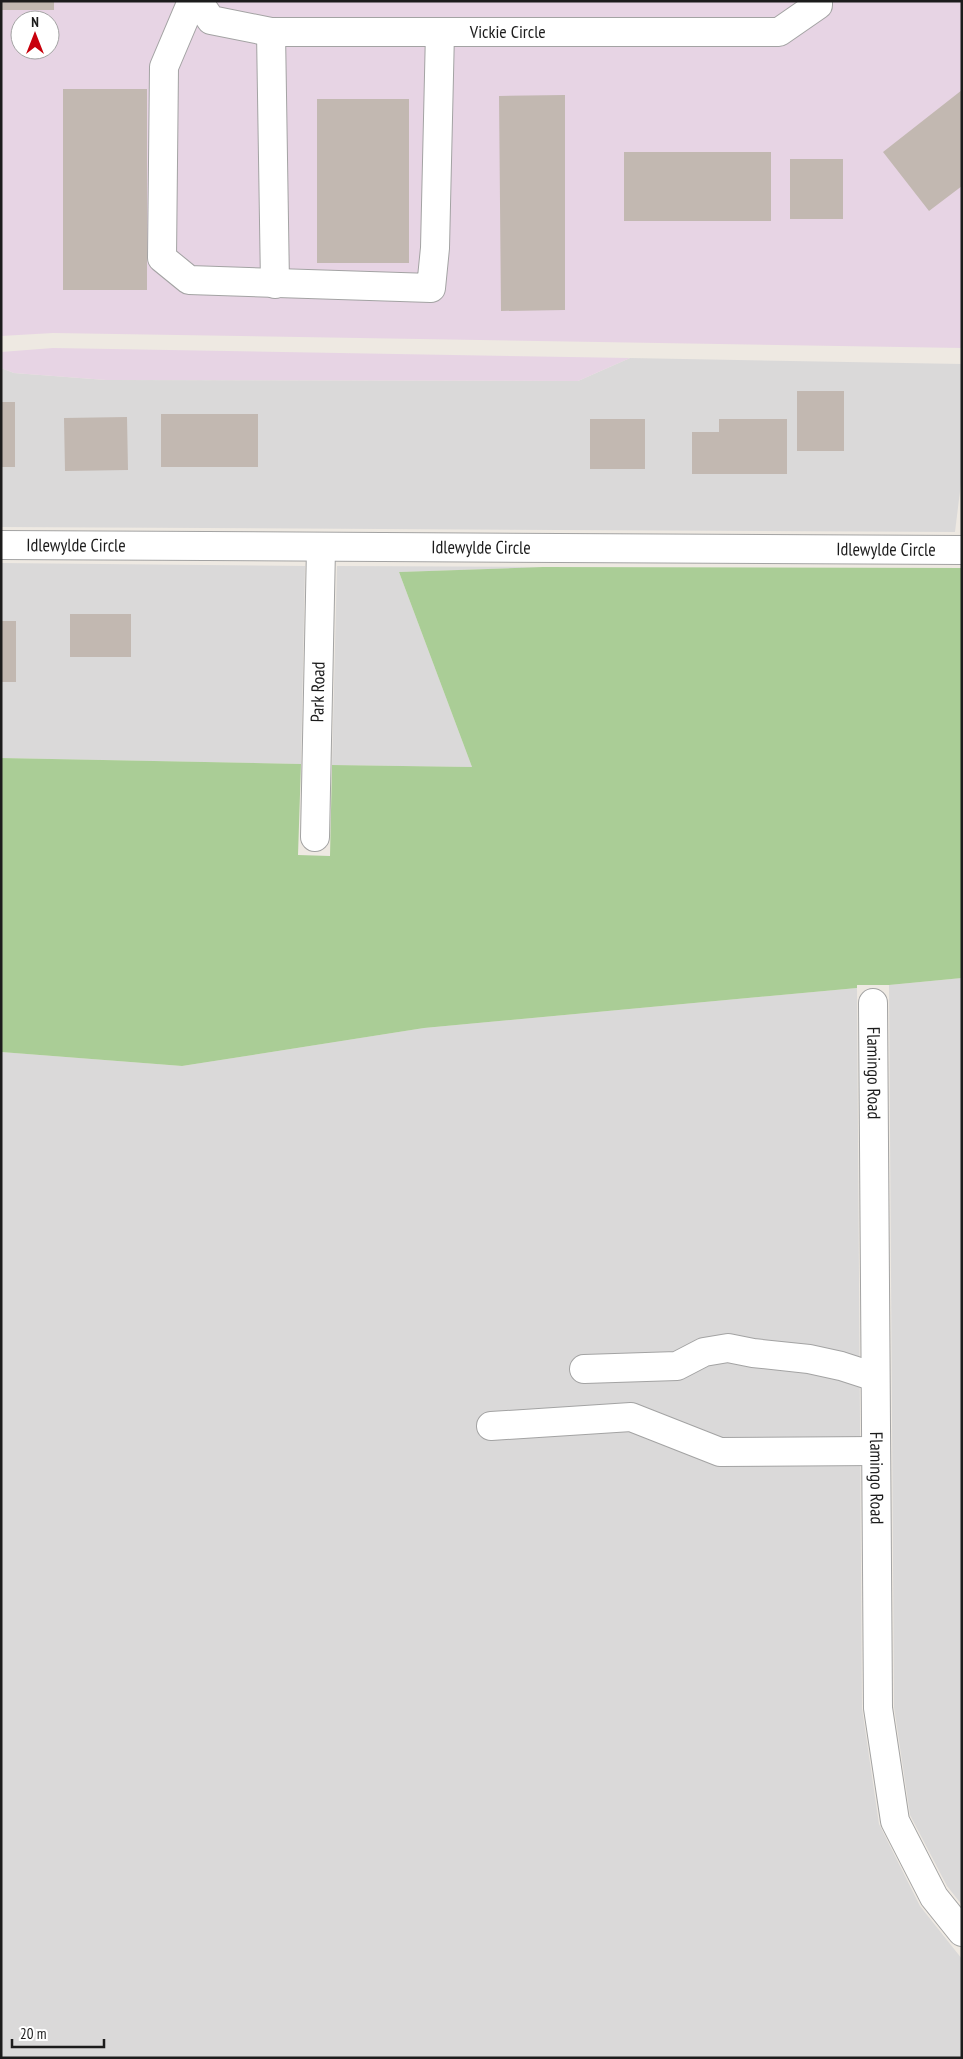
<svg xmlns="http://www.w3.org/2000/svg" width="963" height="2059" font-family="'PT Sans Narrow',sans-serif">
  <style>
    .residential { fill: #dad9d9 }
    .industrial { fill: #e7d4e4; fill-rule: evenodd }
    .forest { fill: #aacd96 }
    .building { fill: #c2b8b1 }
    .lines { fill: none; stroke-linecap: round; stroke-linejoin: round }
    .minor-casing { stroke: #a3a3a3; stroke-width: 30 }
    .minor { stroke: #fff; stroke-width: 28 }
    .labels { text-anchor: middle; stroke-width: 4; stroke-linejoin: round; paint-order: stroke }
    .street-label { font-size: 18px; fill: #1c1c1c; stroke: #fff }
  </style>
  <rect width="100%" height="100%" fill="#eee9e2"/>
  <path class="residential" d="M630,358L962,364V475L955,532L1,527V368L14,373L106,380L578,381Z
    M1,563L305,566L301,764L1,758Z
    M337,566L543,567L399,572L472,767L332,765Z
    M962,978V1905L947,1886L910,1815L894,1707L889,985Z
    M857,988L862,1708L879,1824L920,1906L962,1959V2058H1V1052L182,1066L424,1028Z"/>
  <path class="industrial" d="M1,1H962V348L53,333L1,336ZM20,20H50V50H20Z
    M53,348L630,358L578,381L106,380L14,373L1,368V352Z"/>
  <path class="forest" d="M543,567L962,568V978L889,985H857V988L424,1028L182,1066L1,1052V758L301,764L298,855L330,856L332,765L472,767L399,572Z"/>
  <path class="building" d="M1,1H54V10H1Z
    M63,89H147V290H63Z
    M962,90V186L929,211L883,152Z
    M565,95V310L501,311L499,96Z
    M317,99H409V263H317Z
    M624,152H771V221H624Z
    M790,159H843V219H790Z
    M797,391H844V451H797Z
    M1,402H15V467H1Z
    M161,414H258V467H161Z
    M127,417L128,470L65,471L64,418Z
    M590,419H645V469H590Z
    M719,419H787V474H692V432H719Z
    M70,614H131V657H70Z
    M1,621H16V682H1Z"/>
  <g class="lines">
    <g class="minor-casing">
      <g id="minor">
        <path d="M192,1L164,67L162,258L189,280L431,288L435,248L440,32"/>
        <path id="s1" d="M198,1L211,20L271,32H779L818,5V1"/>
        <path d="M271,32L275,284"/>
        <path id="s2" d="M1,545L962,550"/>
        <path id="s3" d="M315,837L321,548"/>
        <path id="s4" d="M873,1003L878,1708L895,1821L934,1897L962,1932"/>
        <path d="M584,1369L677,1366L704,1352L728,1348L753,1353L809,1359L841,1366L875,1377"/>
        <path d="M491,1426L631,1417L720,1452L876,1451"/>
      </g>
    </g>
    <use href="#minor" class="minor"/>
  </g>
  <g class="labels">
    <g class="street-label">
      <text dy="6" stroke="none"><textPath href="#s1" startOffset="321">Vickie Circle</textPath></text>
      <text dy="6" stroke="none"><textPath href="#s2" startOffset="75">Idlewylde Circle</textPath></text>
      <text dy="6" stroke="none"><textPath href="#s2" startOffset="480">Idlewylde Circle</textPath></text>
      <text dy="6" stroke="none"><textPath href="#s2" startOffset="885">Idlewylde Circle</textPath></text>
      <text dy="6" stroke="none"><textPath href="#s3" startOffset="145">Park Road</textPath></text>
      <text dy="6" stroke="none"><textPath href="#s4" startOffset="70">Flamingo Road</textPath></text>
      <text dy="6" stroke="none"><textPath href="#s4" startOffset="475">Flamingo Road</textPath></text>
    </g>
  </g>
  <rect width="963" height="2059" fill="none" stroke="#1c1c1c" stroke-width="5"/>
  <g transform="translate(35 35)"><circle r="24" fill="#ffffff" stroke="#a4a4a4"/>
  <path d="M0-4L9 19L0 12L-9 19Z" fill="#c8000c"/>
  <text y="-8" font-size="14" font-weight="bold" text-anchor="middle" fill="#1c1c1c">N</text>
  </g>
  <path d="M12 2039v8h92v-8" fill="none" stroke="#1c1c1c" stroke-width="2.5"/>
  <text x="20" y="2039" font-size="15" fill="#1c1c1c" stroke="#ffffff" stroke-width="4" paint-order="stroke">20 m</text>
</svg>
